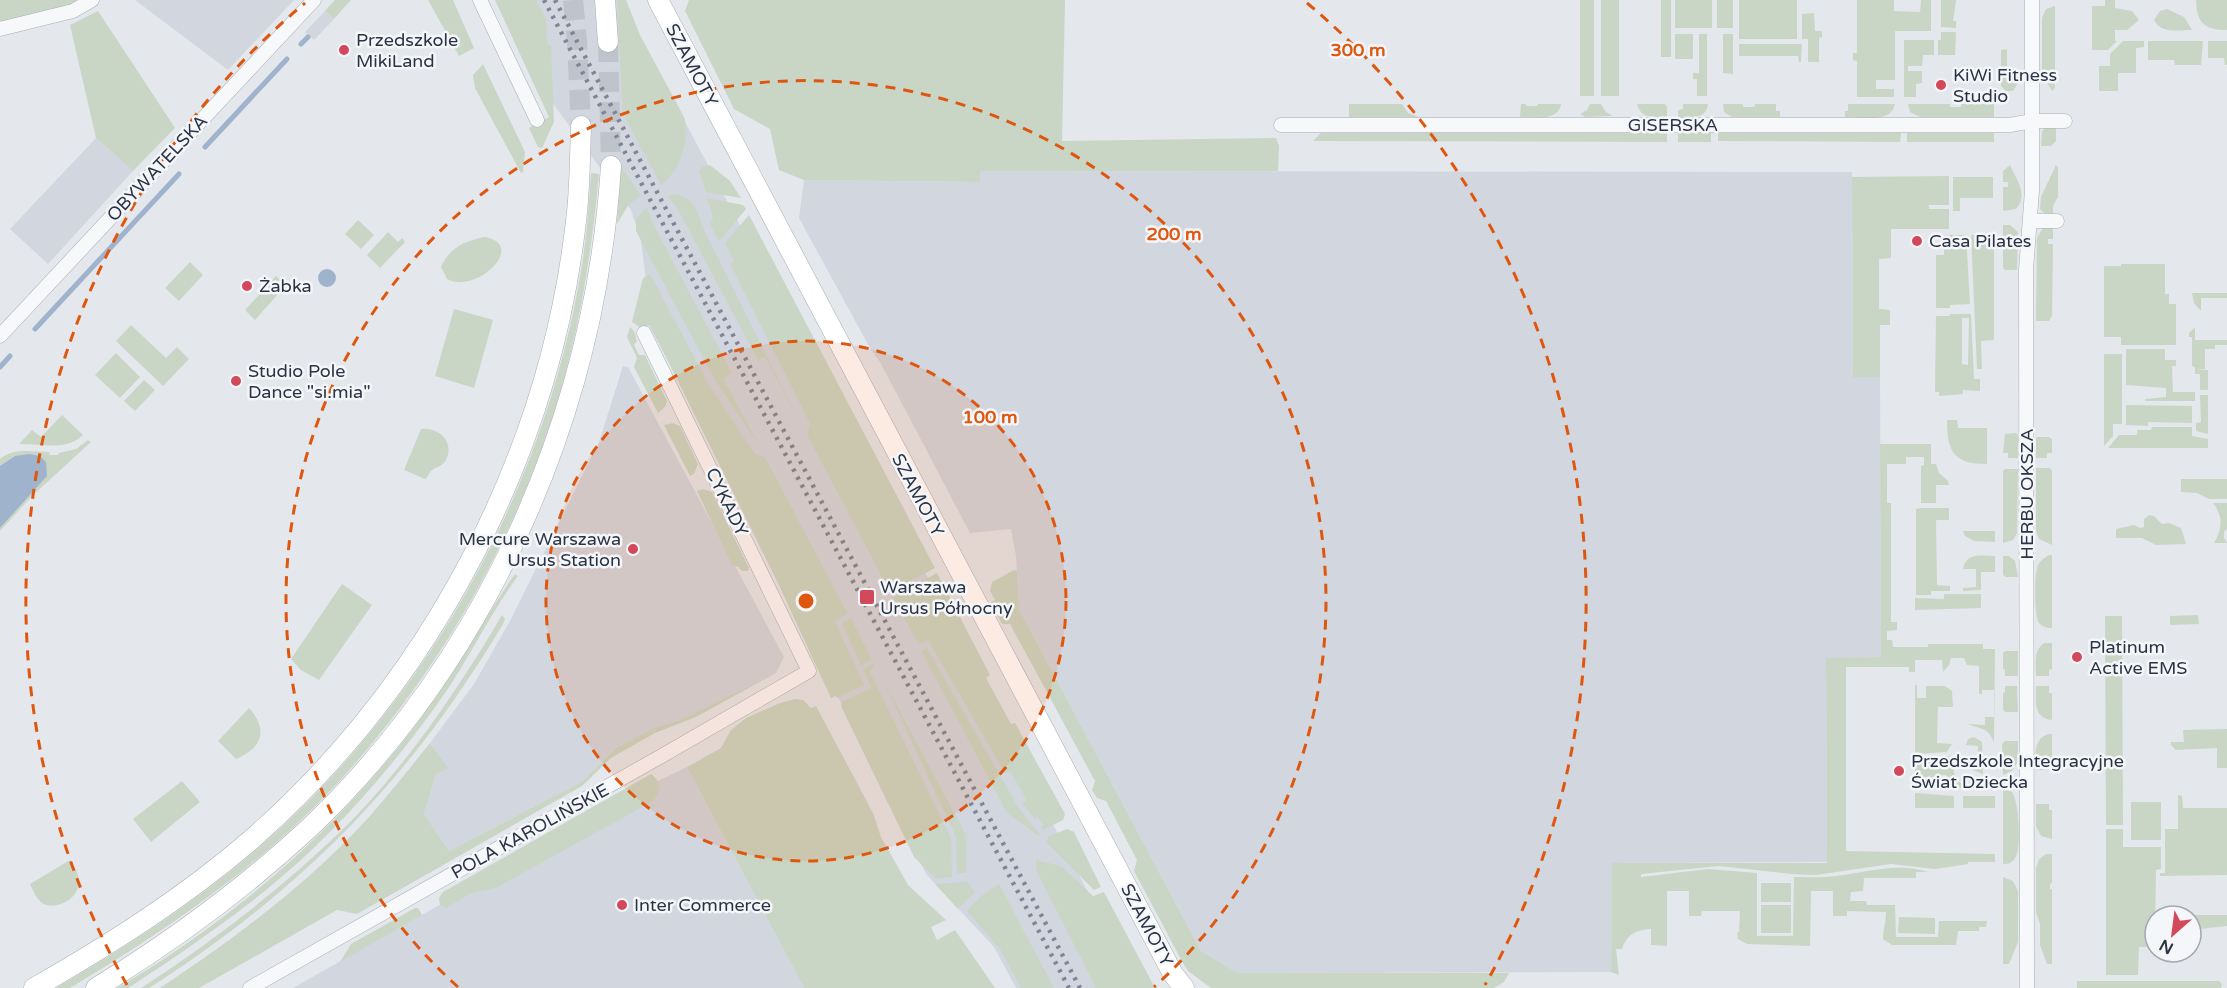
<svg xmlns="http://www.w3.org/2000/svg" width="2227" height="988" font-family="'Varela Round',sans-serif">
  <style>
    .built { fill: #d2d6de }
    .green { fill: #c9d6c5; fill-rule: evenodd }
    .water { fill: #9fb4cc }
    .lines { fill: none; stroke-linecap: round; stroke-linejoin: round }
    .stream { stroke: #9fb4cc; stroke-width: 5 }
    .secondary-tunnel { stroke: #bfc3cb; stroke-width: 20; stroke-dasharray: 20 10; stroke-linecap: butt }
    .street-casing { stroke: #a9aeb7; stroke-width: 15 }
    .secondary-casing { stroke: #a9aeb7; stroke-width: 21 }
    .street { stroke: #f7f8fa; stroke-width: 14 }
    .secondary { stroke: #fff; stroke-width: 20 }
    .rail { stroke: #7d8696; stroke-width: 4.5; stroke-dasharray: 3 6; stroke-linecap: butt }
    .ring { fill: none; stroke: #df570f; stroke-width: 3; stroke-dasharray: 10 8 }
    .poi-dot { fill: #d1495b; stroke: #f4f6f9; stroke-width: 2 }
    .labels { text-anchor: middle; stroke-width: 5; stroke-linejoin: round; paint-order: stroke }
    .poi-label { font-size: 18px; fill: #2b3445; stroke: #f4f6f9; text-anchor: start }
    .street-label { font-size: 18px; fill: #2b3445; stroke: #f4f6f9 }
    .centre { fill: #df570f; stroke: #f4f6f9; stroke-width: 3 }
    .ring-label { font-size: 18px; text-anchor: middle; font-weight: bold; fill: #df570f; stroke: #f4f6f9; stroke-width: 5; stroke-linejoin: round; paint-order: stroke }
  </style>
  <rect width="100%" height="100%" fill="#e4e7ec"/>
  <path class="built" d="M135,0H294L228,70Z
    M500,0H620L946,612L1071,860L1139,988H1016L994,947L926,874L688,395L644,317L646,281L641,241L631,210L535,79Z
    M325,11L334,19L314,40L305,32Z
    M96,138L133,171L48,264L10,229Z
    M981,171L1852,172L1853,377H1880L1881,657L1826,659L1827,862L1612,863L1611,972L1238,973L1201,951L1019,609L1016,556L1011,529L970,533L880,362L870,348L799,218L804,180L980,182Z
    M623,366L628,367L784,657L776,673L680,721L615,749L581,782L449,851L424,814L436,774V751L430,743L474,684L510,621L599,442Z
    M687,767L804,988H293L658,781Z"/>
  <path class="green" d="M0,0H81L74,5L0,22Z
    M335,0H351L334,19L325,11Z
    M428,0H453L474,48L459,56Z
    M495,0H536L547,21L545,22L548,27L546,29L548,45L551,46L554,122L542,148L538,147L529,128L549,117Z
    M617,0H626L640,35L685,119C688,143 681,170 661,185L623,114Z
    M689,0H1065L1062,141L1276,138L1279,146L1278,171H981L980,182L804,180L779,170L770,129L734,109L685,11Z
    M1580,0H1594V96H1580Z
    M1601,0H1619V96H1601Z
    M1661,0H1671V57H1661Z
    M1675,0H1712V28H1675Z
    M1717,0H1733V28H1717Z
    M1739,0H1797V39H1739Z
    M1857,0H1894V11L1920,12L1921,0H1931V31H1895V80H1876V89H1894V97H1857V61L1853,60V53H1857Z
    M1941,0H1956L1953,21H1956V28L1941,27Z
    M2105,0H2115V8L2132,11L2139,20L2127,30H2115V41H2117L2108,50H2092V6H2105Z
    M2196,0H2227V30C2204,30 2197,23 2196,0Z
    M2055,6V88L2052,91L2042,74V18L2046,9Z
    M2167,9L2184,17L2192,30C2178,30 2161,34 2154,20L2160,11Z
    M98,11L175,128L133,171L96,138L70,25Z
    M1814,13L1815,31H1822V37L1819,38V62H1808V39H1802V14Z
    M1941,32H1956L1955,55H1938V40H1941Z
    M1675,34H1693V59H1675Z
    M1699,34H1707V96H1697V79H1693V73H1699Z
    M1733,34V74L1723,73V34Z
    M1904,40H1934V55H1923L1922,66H1908V71H1922V83L1916,84V97H1904Z
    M2123,41H2144V47L2136,48V73H2118V91H2099V66H2110V54Z
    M2148,41H2203L2201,65H2175L2174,60H2148Z
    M2208,41H2227V65H2225L2224,58H2208Z
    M1739,44H1802L1801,62H1799L1798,56H1739Z
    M2007,49V78H2021L2013,91H2006L2001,86V50Z
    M483,64L525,152L523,172L521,173L475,88L473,75Z
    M1349,104H1402L1408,113L1419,117H1349Z
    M1521,104H1526V106H1537L1538,104H1561C1558,122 1534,117 1520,117Z
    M1590,104H1601L1606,112L1613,116L1585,117L1580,114L1587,110Z
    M1637,104H1665L1667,107V117C1653,117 1641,119 1637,104Z
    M1683,104H1708C1706,120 1690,117 1678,117V110L1683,109Z
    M1723,104H1743V107H1754L1755,104H1776V111H1780V117H1732L1724,112Z
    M1848,104H1895C1891,124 1861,117 1845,117V111H1848Z
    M1908,104H1950V107H1961V104H1994V117H1920L1910,112Z
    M2045,127H2056V141L2051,146H2041L2042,132Z
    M1321,133H1667V142L1313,141Z
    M1678,133H1711V142H1678Z
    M1718,133H1901L1900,142L1718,141Z
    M1907,133H1994V142H1907Z
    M710,165L730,181L741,198L706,192L699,171L702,167Z
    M2010,165C2016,179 2029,195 2016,209L2003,211V187H2008V182H2003V171Z
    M2056,165L2058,168V197L2053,206V214L2044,213L2040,209L2041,197Z
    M621,166L641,196L629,204L617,224Z
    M591,173L599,174C593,236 585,295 570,355C526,538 413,725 270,848C208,901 140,946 70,988H56C137,941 216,889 285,824C441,677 548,477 582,265C587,234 589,204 591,173Z
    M1949,176V205H1929V209H1949V229H1891V258L1879,259V309L1890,310V325H1880V377H1853L1852,177Z
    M1953,177H1993V198H1960V211H1953Z
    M676,194C693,198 698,210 702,226L801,425L765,357L758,360L676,206L667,196Z
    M707,198L743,205L746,209L719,241L710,225L713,217Z
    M647,207L652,222L732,373L723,378L760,447L716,382L636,231V219Z
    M749,215L935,568L890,592L807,435L810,424L730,264L734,261L725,243Z
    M358,220L374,235L361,249L345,234Z
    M2053,224V239H2048V244H2053L2052,316L2049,321H2036L2037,238L2044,226Z
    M2003,225H2010L2018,232L2017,270H2005L2003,268Z
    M388,232L398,242L402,238L405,242L380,268L367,255Z
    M1944,235H1966L1970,304L1950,305V308H1936V255H1944Z
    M1971,235H1994V340L1981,341L1982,369H1977Z
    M485,237C528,245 476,295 447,279L441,267C448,249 466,240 485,237Z
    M190,262L203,275L179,301L165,288Z
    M2121,264H2165V294H2169V304H2176V345H2121V337H2104V266H2121Z
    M650,274L709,385L755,454L765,457L848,614L835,621L864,685L837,698L836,696L831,698L777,581L650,325L641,328L632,322L643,278Z
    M276,276L286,285L255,320L245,310Z
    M2192,293H2227V298H2201V311L2194,303Z
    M454,309L493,320L474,388L435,376Z
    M1950,314H1971L1974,379H1980V391L1963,390V394L1939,396V392H1935L1936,316H1950ZM1962,318H1969L1968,365L1962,364Z
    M131,325L166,358L177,347L189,359L163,386L116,341Z
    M630,327L634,331L637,341L634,345L639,355H645L667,401L665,407L658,413L634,367L637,358L627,337Z
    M2195,327V340H2227V345H2215V349H2205V369L2197,370H2208V390H2200V374H2195V367L2192,366V337H2189V333Z
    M2126,349H2165V360H2176V366H2172L2173,392H2195V401H2145V399L2166,397V388L2126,385Z
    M116,353L140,377L120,398L95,375Z
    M2104,354H2122V424H2113V436L2104,446Z
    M144,380L155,390L135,411L124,401Z
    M2200,395H2208V434L2196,431V423L2201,422Z
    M2126,405L2192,406V423L2148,422V426L2126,425Z
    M62,415L83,435C65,452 41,443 19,444L32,430L41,437Z
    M1947,420H1957L1958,428H1987V464C1954,464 1947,452 1947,420Z
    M673,423L680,426L698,464L694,474L690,476L664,425Z
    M2152,427H2192V436L2208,439V448H2108L2119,435H2137V430H2151Z
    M421,429C439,427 455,442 446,460C442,467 435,467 431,471C429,473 428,477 425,479L404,470Z
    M2016,433L2018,435V458H2008V453H2003L2005,434Z
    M2036,437H2049L2052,439V453H2047V458H2036Z
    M88,440L91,442L32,496L0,531V459C15,447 31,452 49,452L50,455H58L59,453L76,449Z
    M1880,444H1931V464H1936L1939,473L1948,481L1949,485H1936V503H1921V466L1924,465V457H1906V464H1887V503H1891V622H1897V630L1887,631V640H1892L1893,647H1928V644H1983V649H1995L1994,743C1989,727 1980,729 1967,724L1985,725V717H1994V690H1982V694H1979V666L1967,665L1964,658H1951L1949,665L1943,672L1942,660H1915V672H1909V667H1846V851L1995,854V862H1968V864L1935,869L1891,864L1816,875L1791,874L1719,866L1641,874V877L1708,869L1757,873V936H1793L1794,877C1808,877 1822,878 1836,876C1867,872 1898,862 1928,872H1916V878H1864L1863,891L1851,892L1850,901H1866L1867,905H1895L1896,937H1938L1939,921H1987L1986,927H1979V931H1958L1956,945H1892L1883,939C1883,930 1886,922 1886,912L1847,911V916H1833V891H1811L1810,946L1747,944L1738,939L1737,932H1739L1740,911H1702L1701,916H1689V891H1667V946L1651,945V929C1636,930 1627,934 1622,949H1616L1619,975L1611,972L1612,863H1827L1826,658L1881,657Z
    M2036,468H2050L2052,471V545L2039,539L2036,531Z
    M2005,469H2018L2017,533L2013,540L2003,543V471Z
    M2181,479H2227V499H2209L2197,493L2181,492Z
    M703,489L712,492L749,568L748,571H742L738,567L732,565L697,491Z
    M2213,503H2227V529L2224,531V538L2227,543H2214C2222,529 2224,517 2213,503Z
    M1921,508H1949V520H1936L1937,585L1950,586V591H1931V595H1916V509Z
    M2149,515L2154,516L2162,524L2169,523L2181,528L2186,544L2156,545L2142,538H2116V529L2134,525L2140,528L2144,527V519Z
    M1963,531H1995V542L1974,541L1965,536Z
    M2049,555H2052V628C2047,628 2043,627 2039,623C2034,615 2034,574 2038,565C2041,560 2044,558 2049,555Z
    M1995,556V572H1981V590L1963,591V588L1976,587V569H1963C1966,552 1982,556 1995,556Z
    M2003,556H2009L2015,561L2018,577H2006L2003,575Z
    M1014,570L1017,571L1019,609L1201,951L1238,973H1514H1509L1504,982L1494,988H1211L1188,971L1183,963L1134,871L1137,860L1106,801L1097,798L1092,790L1095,781L1010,624H1002L991,602L995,600L990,591L992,582Z
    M937,573L990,675L986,678L1011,724L1015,723L1065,814L1063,820L1043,830L1041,827L1044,825L1038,817L1035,819L1022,803L1027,800L1010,771L1005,773L928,640L918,644L893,597Z
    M515,574L518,576C490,614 470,657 443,696C393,767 334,835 266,890C223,925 178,955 133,985L128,988H117C235,919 340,827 421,718C455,671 483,620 515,574Z
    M342,584L372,605L319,680L301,670L291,659Z
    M1944,594H1981V608L1915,610V598L1944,599Z
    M502,615L505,619L503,624C410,780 302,890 149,988H141C211,943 277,892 338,834C403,771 456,693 502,615Z
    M2198,615L2199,624L2170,625V616Z
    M2105,616H2122L2123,825H2106Z
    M851,618L872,660L861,666L842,623Z
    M2044,643H2052V669L2049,670V676H2036C2036,664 2033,651 2044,643Z
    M927,648L1018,807L1040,835L1039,836L1007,813L921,651Z
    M2005,651H2018V676H2005V669H2003V653Z
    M874,663L875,665L870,672L951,838L952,877L935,878L914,857L841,706L842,702L871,688L863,669Z
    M776,673L696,717L655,733L611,758L582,786L357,914L337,910L199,988H160C235,938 308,884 369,817C390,793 410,768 430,743L448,768L436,774L424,814L449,851L581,782L615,749L652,729L680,720Z
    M880,674L966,835V873H957L956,837Z
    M1915,685H1917V698H1926V686H1945L1952,691L1953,707H1938L1937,743L1952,744L1947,752L1915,754Z
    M2005,686H2017L2018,712H2005L2003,709V693L2005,692Z
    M2036,686H2049V693H2052V720C2033,718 2036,701 2036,686Z
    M795,699L803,700L811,708L816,706L873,813L881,837L908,885L946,920L931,927L937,940L955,930L995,988H804L687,767L721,748L731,730L746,718L780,703Z
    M249,708C269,730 262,748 236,759L218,741Z
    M2227,729V768H2217V748L2176,750L2171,745V742H2184L2183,730Z
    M2048,734H2052V763H2049V770H2036C2036,756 2032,740 2048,734Z
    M1974,737L1982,742L1983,774L1972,770L1966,759H1978V746L1966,745L1968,739Z
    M2005,741H2018V761L2012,771L2003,775L2002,744Z
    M1952,756C1953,772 1954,783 1971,788H1953V782L1946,775H1942L1936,781L1935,788H1920L1915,782V764L1921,758Z
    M651,774C661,780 661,793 653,801L496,888L471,893L446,908L440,905L439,898L443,892Z
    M182,781L200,802L151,842L133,819Z
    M2003,789L2012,792C2019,801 2022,849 2015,858C2012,863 2008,864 2003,864Z
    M1915,793L1954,796V808H1915Z
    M2178,795L2182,796L2183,808H2227V875L2160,876V873H2165V829H2178Z
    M1963,796H1995V808H1963Z
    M2131,802H2161V840H2131Z
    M2036,804H2049V810H2052V839L2041,836L2036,826Z
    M1067,829L1074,832L1101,887L1094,890L1046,842L1049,836Z
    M2106,829H2123V847H2161V869L2156,870L2155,934L2150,935V947H2139L2138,975H2106Z
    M2046,854H2052V883L2050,884V889H2052V964H2047L2040,945V924L2036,912V868L2039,859Z
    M70,860C74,867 79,873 79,882C79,898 58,910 44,904C37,901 33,890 30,884Z
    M1036,860L1061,866L1093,896L1104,892L1155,988H1096L1037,872Z
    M2003,877L2013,881L2018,891V942L2009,964H2003Z
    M967,882L975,892L958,909L935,884Z
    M1761,883H1791V902H1761Z
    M999,884L1054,988H1021L1000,949L967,911L980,897Z
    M1761,905H1791V933H1761Z
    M415,908H418L422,915L340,962L351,944Z
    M2161,915H2227V926L2191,930V916Z
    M1899,917L1935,918V934L1898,933Z
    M2077,981H2219L2222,984L2221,988H2077Z"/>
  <path class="water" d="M318 278a9 9 0 1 1 18 0a9 9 0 1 1-18 0Z
    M29,454L40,456L46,462L47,476L0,528V466L15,456Z"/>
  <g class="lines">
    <path class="stream" d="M301,44L308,37
      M205,147L287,59
      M35,329L179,174
      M0,367L10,356"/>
    <path class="secondary-tunnel" d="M573,0L577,41L581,126
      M608,42L611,166"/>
    <g class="street-casing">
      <path id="street" d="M480,0L537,120
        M0,29L73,11L92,0
        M1281,125H2010L2032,121H2065
        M2030,221H2057
        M0,336L314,0
        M250,988L658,758L809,671L644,333
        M2027,988L2026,270L2032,191V0"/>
    </g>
    <g class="secondary-casing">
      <path id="secondary" d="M605,0L608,42
        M658,0L1173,974L1184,988
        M34,988C111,944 185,897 252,839C433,680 552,452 577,212C580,183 580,154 581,126
        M96,988C171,942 242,890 307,830C489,658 595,414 611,166"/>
    </g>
    <use href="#street" class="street"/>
    <use href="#secondary" class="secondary"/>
    <path class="rail" d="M544,0L1069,988
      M555,0L1080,988"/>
  </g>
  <circle cx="806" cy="601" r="260" fill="#df570f" fill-opacity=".12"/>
  <g class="ring">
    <circle cx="806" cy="601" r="260"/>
    <path d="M458 987A520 520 0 1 1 1154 987"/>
    <path d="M127 985A780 780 0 0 1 305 3M1307 3A780 780 0 0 1 1485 985"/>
  </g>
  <g class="poi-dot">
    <circle cx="344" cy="50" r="6"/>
    <circle cx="1941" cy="85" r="6"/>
    <circle cx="1917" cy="241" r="6"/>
    <circle cx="247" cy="286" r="6"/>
    <circle cx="236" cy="381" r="6"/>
    <circle cx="633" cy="549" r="6"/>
    <rect x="859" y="589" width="16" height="16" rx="3"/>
    <circle cx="2077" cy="657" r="6"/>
    <circle cx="1899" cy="771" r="6"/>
    <circle cx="622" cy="905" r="6"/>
  </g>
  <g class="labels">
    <g class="poi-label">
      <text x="356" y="46">Przedszkole<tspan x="356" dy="21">MikiLand</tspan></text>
      <text x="1953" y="81">KiWi Fitness<tspan x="1953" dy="21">Studio</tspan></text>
      <text x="1929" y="247">Casa Pilates</text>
      <text x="259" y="292">Żabka</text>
      <text x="248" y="377">Studio Pole<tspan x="248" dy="21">Dance "si.mia"</tspan></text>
      <text x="621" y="545" text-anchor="end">Mercure Warszawa<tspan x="621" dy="21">Ursus Station</tspan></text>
      <text x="880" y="593">Warszawa<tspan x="880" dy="21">Ursus Północny</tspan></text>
      <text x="2089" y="653">Platinum<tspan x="2089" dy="21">Active EMS</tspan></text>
      <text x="1911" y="767">Przedszkole Integracyjne<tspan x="1911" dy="21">Świat Dziecka</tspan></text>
      <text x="634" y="911">Inter Commerce</text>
    </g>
    <g class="street-label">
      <text transform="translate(692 65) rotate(62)" y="6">SZAMOTY</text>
      <text x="1673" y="131">GISERSKA</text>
      <text transform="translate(157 168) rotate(-47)" y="6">OBYWATELSKA</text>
      <text transform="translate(2027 494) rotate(-90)" y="6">HERBU OKSZA</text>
      <text transform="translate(918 495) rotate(62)" y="6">SZAMOTY</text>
      <text transform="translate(727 502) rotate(64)" y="6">CYKADY</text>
      <text transform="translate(530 831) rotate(-29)" y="6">POLA KAROLIŃSKIE</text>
      <text transform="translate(1147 925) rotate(62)" y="6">SZAMOTY</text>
    </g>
  </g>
  <circle cx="806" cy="601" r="9" class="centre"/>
  <g class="ring-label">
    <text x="1358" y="56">300 m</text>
    <text x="1174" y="240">200 m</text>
    <text x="990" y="423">100 m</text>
  </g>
  <g transform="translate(2173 934) rotate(208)"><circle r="28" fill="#f4f6f9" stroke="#a4a8b1" stroke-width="1.5"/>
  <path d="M0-4.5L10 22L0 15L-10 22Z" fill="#d1495b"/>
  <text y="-9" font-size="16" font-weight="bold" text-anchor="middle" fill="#2b3445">N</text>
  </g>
</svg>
